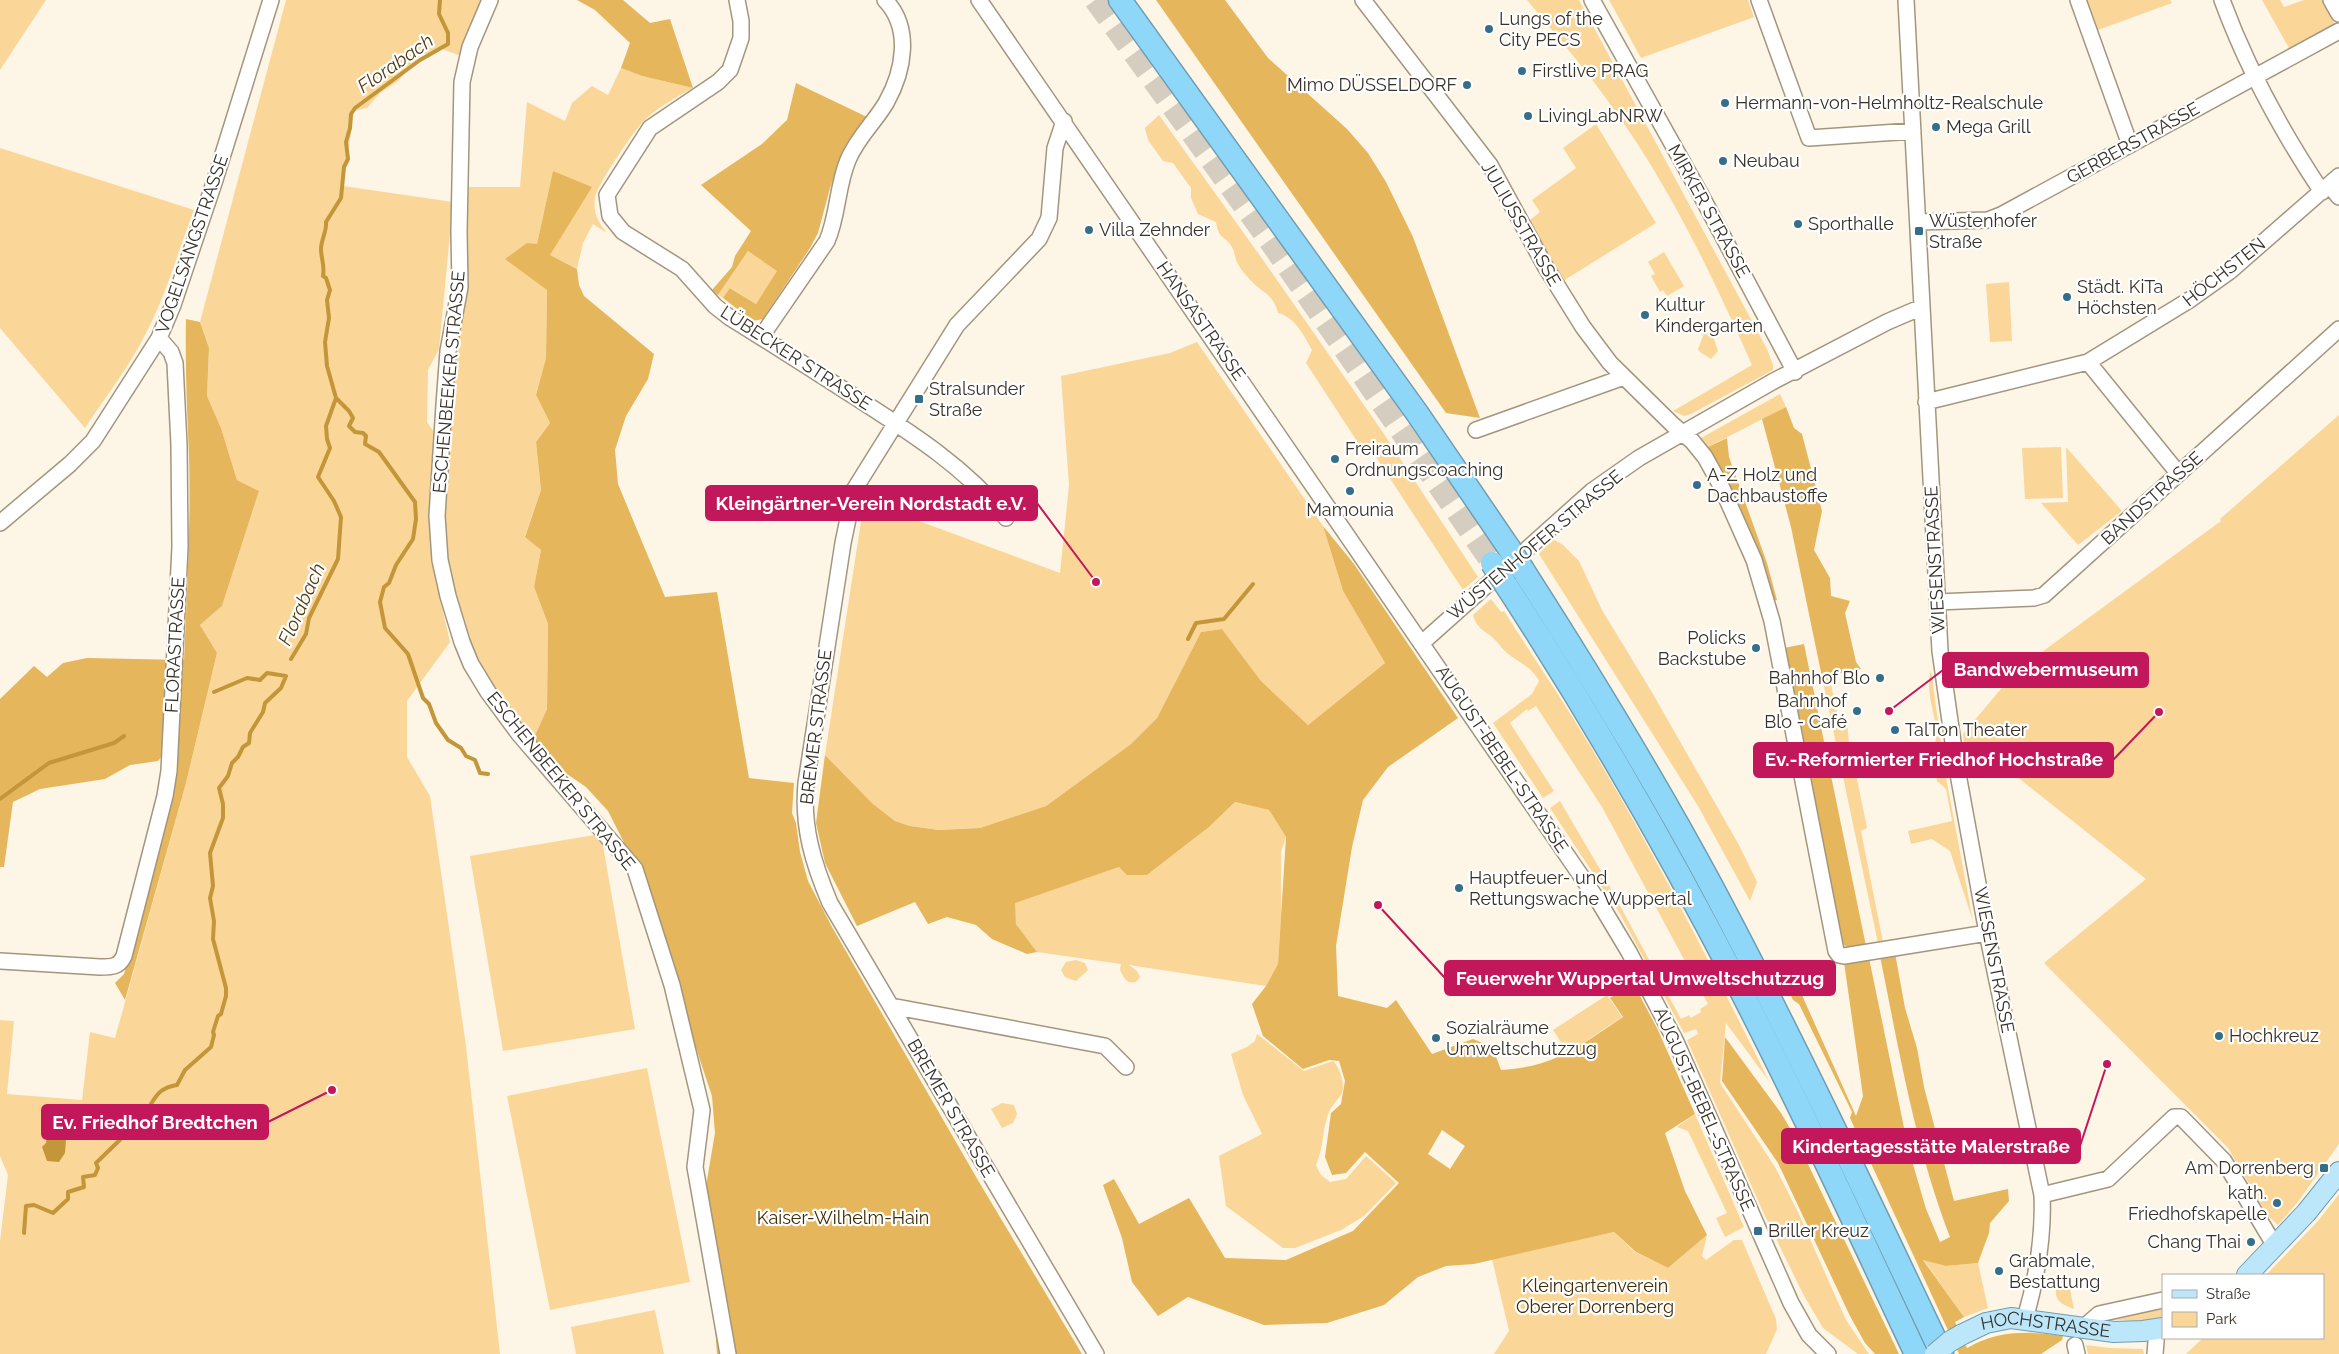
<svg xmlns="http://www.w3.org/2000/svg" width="2339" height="1354" font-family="Raleway,sans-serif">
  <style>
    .green { fill: #fad799 }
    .forest { fill: #e5b65c; fill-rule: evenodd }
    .water { fill: #c39639 }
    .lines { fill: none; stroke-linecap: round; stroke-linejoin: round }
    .stream { stroke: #c39639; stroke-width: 4 }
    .highway-tunnel { stroke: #d5cec0; stroke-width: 22; stroke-dasharray: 22 11; stroke-linecap: butt }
    .minor-casing { stroke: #a3967f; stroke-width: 18 }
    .major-casing { stroke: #709db0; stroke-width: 22 }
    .highway-casing { stroke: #709db0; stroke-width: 25 }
    .minor { stroke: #fff; stroke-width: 15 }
    .major { stroke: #bce7fb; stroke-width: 20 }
    .highway { stroke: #8fd7f9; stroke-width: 22 }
    .major-bridge-casing { stroke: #709db0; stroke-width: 22; stroke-linecap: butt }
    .highway-bridge-casing { stroke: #709db0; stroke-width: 25; stroke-linecap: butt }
    .major-bridge { stroke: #bce7fb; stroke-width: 20 }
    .highway-bridge { stroke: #8fd7f9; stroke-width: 22 }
    .poi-dot { fill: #356e88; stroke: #fff; stroke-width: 2 }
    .labels { text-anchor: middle; stroke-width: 4.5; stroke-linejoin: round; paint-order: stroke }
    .poi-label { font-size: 18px; fill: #373128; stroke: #fff; text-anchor: start }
    .street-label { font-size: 18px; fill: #373128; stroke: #fff }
    .park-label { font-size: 18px; fill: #402d04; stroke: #fff }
    .water-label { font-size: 19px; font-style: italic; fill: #503d16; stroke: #fff }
    .leader { fill: none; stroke: #c2185b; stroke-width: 2 }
    .callout-dot { fill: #c2185b; stroke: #fff; stroke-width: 2 }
    .callout { fill: #c2185b; stroke: #c2185b; stroke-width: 2 }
    .callout-label { font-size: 19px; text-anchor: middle; font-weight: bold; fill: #fff }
  </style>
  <rect width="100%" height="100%" fill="#fdf5e6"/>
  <path class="green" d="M0,0H46L0,70Z
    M286,0H482L461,56L442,49L421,55L398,81L380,93L367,108L354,111L343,186L453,202L439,349L428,370L427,422L436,435L431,560L450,642L407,701V757L430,796L466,1046L500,1354H0V1241L8,1175L0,1156V1020L14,1021L7,1094L82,1100L90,1032L115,1038L186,783L217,653L200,625L222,606L259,491L237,480L221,428L207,396L209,348L200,322Z
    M1527,0H1579L1767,349L1773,365V370L1691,414L1684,416L1673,411L1752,365C1713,277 1671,189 1615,111C1588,72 1557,36 1527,0Z
    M1609,0H1748L1754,17L1641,58Z
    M2087,0H2170L2172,3L2098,30Z
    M2262,0H2280L2284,7L2304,0H2322L2335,24L2289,48Z
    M621,68L642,76L693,88C675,98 656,108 642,123C633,132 596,187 595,198C593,213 598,222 607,233L593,224L583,243L577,269L550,255L553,172L537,244L547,290L546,358L536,395L550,423L536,442L541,490L525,536L541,550L534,587L548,624L547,709L532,742C515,719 494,696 481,671C455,622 444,563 441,509L467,187H520L527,102L565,121L572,103L592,86L608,95Z
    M1159,115L1263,260L1382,431L1478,577L1463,590L1372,451L1366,455L1306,363L1312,350C1305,337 1294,316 1278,313C1272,290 1259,293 1246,275C1243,272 1239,267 1237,262C1235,258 1235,252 1232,247C1224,234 1219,241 1216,222L1198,214L1191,198V188L1173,163L1163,161L1148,140L1145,128Z
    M1596,124L1656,223L1563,281L1530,220L1540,212L1532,200L1576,168L1563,148Z
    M0,148L194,210C178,251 167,293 147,331C130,366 106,396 85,428L0,328Z
    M748,251L778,271L756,304L731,288L723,298L718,295Z
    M1664,252L1684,286L1667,296L1663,290L1660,292L1651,276L1655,274L1648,262Z
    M2009,282L2012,341L1990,342L1986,284Z
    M1705,331L1713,336L1718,351L1711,359L1700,352L1698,349Z
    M1197,342L1323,526L1343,591L1385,663L1308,725L1261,681L1222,629L1201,632L1157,718L1131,744L1046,806L980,828L939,830L910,826L895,821L873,804L825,755L862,515L889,510L1060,573L1069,485L1061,376L1170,353Z
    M1780,394L1786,407L1706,448L1701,438Z
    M2339,415V1144L2297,1203L2278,1225L2268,1216L2228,1148L2044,963L2146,879L1973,742L1964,743L1963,734L2016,671L2221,521L2220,519Z
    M2061,447L2063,498L2025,499L2022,448Z
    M2066,447L2122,511L2078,545L2041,503L2068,502Z
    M1553,539L1563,545L1579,561L1602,610L1653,694L1739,845L1757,882L1750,901L1698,806L1539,554Z
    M1491,599L1501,612L1504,611C1533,657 1564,702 1592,749C1656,856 1713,968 1769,1081L1726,1023L1720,1083L1775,1167L1798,1212L1846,1320L1869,1354H1858L1823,1328L1803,1294L1764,1214L1687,1040L1698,1034L1696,1029L1684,1033L1620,914L1550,808L1560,801L1604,876L1681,1019L1689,1015L1691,1018L1701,1012L1700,1009L1708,1004L1602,807L1536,706L1528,711L1527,709L1510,723L1554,791L1543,798L1493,723L1532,694L1539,681C1531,666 1519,663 1507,653C1502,649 1498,642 1493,638C1484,630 1477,629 1473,615Z
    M1931,670L1943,758L1934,756C1932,749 1936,744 1936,737C1937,714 1924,693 1931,670Z
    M1829,675L1839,722L1847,721L1850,755H1852L1853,763L1848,765L1850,775L1856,774L1867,828L1861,831L1883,942L1878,943L1822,677Z
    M1945,772L1973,921L1950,851L1932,839L1911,844L1908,831L1952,821L1946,789L1937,781L1936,775Z
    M1235,802L1269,810L1286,837L1281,852V917L1278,965L1266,986L1129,965L1137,971L1140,977L1136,982C1126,984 1124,978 1120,970L1121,964L1037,952L1016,924L1014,903L1119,867L1147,875L1209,827Z
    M601,834L635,1029L503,1051L470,856Z
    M1076,960L1085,963L1088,970L1076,981L1065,977L1061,970L1066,962Z
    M1607,995L1622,1017L1568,1053L1553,1030Z
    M1257,1034L1304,1071L1333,1061C1339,1066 1344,1081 1343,1089C1342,1098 1332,1103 1329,1112C1322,1129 1324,1147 1316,1165L1321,1175L1330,1182L1346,1179L1366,1156L1396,1183L1364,1216L1341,1230L1295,1248H1283L1226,1206L1219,1156L1262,1134L1243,1095L1231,1054L1247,1047L1255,1041Z
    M647,1068L690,1282L550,1310L507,1096Z
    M1002,1103L1014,1105L1017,1114L1013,1123L1002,1128L991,1109Z
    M1695,1114L1744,1227L1725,1237L1716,1218L1727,1213L1688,1131L1677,1127Z
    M2339,1194V1354H2186L2203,1338H2323V1275H2266L2318,1221Z
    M1614,1232L1635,1252L1668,1268L1707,1235L1702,1256L1706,1260L1734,1240H1742L1776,1319L1777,1329L1766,1354H1494L1509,1331L1492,1259Z
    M1923,1259L1946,1266L1978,1263L1988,1308L1964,1317Z
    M2067,1274L2074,1309C2053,1301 2055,1297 2057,1276Z
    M2163,1308V1317L2138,1321L2105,1319L2106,1317H2121Z
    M655,1310L664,1354H576L571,1327Z
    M2086,1345L2109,1348L2143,1349L2144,1354H2088Z"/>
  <path class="forest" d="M577,0H623L650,23L670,19L693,88L642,76L621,68L630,43L595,10Z
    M1156,0H1225L1268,58L1347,129L1368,153L1386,182L1413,237L1480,418L1446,413Z
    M796,83L867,117L845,146L830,188L818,233L810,248L763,319L753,321L723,298L730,288L756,304L777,271L748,251L718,295L712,290L732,267L735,256L751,231L701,185L762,144L787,120Z
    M553,171L592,187L550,255L577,269L579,285L584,296L654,354L648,379L626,416L615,450L618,484L665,597L717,592L749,778L794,783L792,813L796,823L800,852L808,881L832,927L979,1182L1082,1354H717L705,1192L715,1133L712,1096L684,1012L648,934L639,872L608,811L586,787L551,763L532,742L547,709L548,624L534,587L541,550L525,537L541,490L536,442L550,423L536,395L546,358L547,290L505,259L527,243L537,244Z
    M186,319L200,322L209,348L207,396L221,428L237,480L259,491L222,606L200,625L217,653L186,783L125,1000L115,983L124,974L172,799L179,736L158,761L130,765L105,779L40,789L13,802L4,867H0V699L34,666L47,677L63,663L87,658L184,660C187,592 191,524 189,455C187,410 185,365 186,319Z
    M1786,407L1794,428L1802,434L1822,511L1814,550L1830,578L1831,596L1850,601L1845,613L1856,662L1861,669L1822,677L1791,527L1762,419Z
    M1727,438L1729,457L1767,563L1777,600L1772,601L1706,448Z
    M1323,526L1354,564L1458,718L1388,767L1363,800L1352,847L1336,946L1338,996L1387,1008L1396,1000L1432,1054L1473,1039C1493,1047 1494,1050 1501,1070C1555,1067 1579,1046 1623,1017L1610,998L1633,983L1657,1028L1695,1114L1665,1133L1685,1191L1707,1235L1668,1268L1636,1252L1614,1232L1474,1264L1446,1266L1418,1277L1384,1305L1327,1323L1264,1325L1188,1297L1158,1316L1132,1282L1122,1238L1103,1185L1114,1179L1139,1224L1189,1198L1225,1258L1286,1260L1353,1231L1399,1183L1365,1152L1346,1173L1332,1175L1325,1157L1331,1113L1341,1104L1345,1081L1339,1061L1329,1060L1303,1069L1263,1036L1252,1004L1266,986L1278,964L1286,837L1269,810L1235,802L1209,827L1147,875H1127L1119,867L1015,903L1016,924L1037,952L1027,954L992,939L976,925L947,917L928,924L915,902L857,926L825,863L816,823L825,755L873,804L895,821L910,826L939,830L980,828L1046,806L1131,744L1157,718L1201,632L1222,629L1261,681L1308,725L1385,663L1343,591ZM1442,1130L1465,1146L1450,1169L1428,1154Z
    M1804,644L1866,946L1849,949L1842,943L1784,648Z
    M1895,953L1905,1008L1917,1048L1924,1087L1954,1201L2008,1189L2009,1201L1990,1223L1989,1233L1978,1263L1946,1266L1923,1260L1964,1317L1955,1322L1967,1348C1999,1330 2028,1331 2063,1336L2062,1340L2041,1354H1959L1850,1118L1852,1112L1799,1004L1793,1000L1788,989L1790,988L1794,992L1801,993L1856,1116L1863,1096L1844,962L1869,958L1908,1147L1926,1209L1940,1242L1950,1237C1915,1146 1899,1050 1880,956Z
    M1725,1037L1781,1113L1794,1135L1899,1354H1875L1865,1343L1850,1316L1778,1163L1722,1081Z"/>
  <path class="water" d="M52,1133L66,1140L65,1153L59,1162L47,1161L42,1147L46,1143L47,1135Z"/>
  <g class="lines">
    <path class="stream" d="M336,398L349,411L353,418L349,426L355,432L363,433L366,436L365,444L379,452L415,502L416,519L413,539L396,565L389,583L384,587L380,602L385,628L408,654L423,698L429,704L436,723L448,740L461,748L466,756L475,760L480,773L488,774
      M1188,639L1196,623L1224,619L1253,584
      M291,659L306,634L309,618L338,559L341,517L334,501L318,477L330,448L327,439L326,426L336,398L327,366L325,342L329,318L327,300L330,290L326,278L323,276C325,266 321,258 321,249C321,240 327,231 326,222L341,198L344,167L348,159L346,142L350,128L351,114L355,108L420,60L448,44V33L439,14L440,0
      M0,799L49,763L114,743L124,736
      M24,1233L26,1206L34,1205L53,1213L68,1199V1192L84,1187L83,1177L95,1175L98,1168L96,1163L128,1132L135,1130L143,1122L142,1116C155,1102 155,1088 177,1085L185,1070L211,1047L214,1035L213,1032L218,1016L221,1014L226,996V988L213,939L214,921L210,898L213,886L210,853L223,818V804L219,788L228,776L232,763L238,757L243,747L249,743L250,733L263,712L265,703L281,688L286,676L267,673L260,680L247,678L214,692"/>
    <path class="highway-tunnel" d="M1095,0L1273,246L1492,563"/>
    <g class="minor-casing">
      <path id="minor" d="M490,0L470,47L462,82L459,231L460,287L448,351L444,405L437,516L440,560L448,596L462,642L471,664L488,692L519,734L635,869L672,985L702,1110L695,1167L728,1354
        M737,0L741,21V38L730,70L718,82L650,128L607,195L610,216L623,232L682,269L715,306L729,317C771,343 813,370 855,397C908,431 966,467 1006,518
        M979,0L1599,902L1629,952L1676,1042L1791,1303L1809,1335L1828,1354
        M1363,0L1490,165L1545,266L1583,327L1610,363L1673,425L1692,441L1705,457L1721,486L1754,560L1772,621L1836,951L1839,955L1844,956L1987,933
        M1592,0L1702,197L1795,372
        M1759,0L1809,138L1913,131
        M1906,0L1940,651L1956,763L1987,933L2042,1195C2044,1238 2037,1277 2025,1319
        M2078,0L2130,145
        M2222,0C2247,68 2282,132 2322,192
        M2331,0L2339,14
        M1064,121L1055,148L1049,218L1039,239L957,325L854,490L843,543L806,783C802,827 813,863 830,903L1096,1354
        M2329,185L2339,197
        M1918,222L1988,220L2001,215L2339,31
        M761,337L827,241C838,216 837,186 848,160C857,138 874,123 886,103C904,71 912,28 885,0
        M2088,362L2178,473
        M1926,402L2088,362L2191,299L2229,272L2339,176
        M1476,430L1624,377
        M0,523L70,464L93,441L159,338L173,305L214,183L271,0
        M1937,602L2034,598L2044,595L2339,329
        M1423,642L1592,491L1639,458L1772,382L1887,322L1922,307
        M0,961L100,967C112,967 119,967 124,956L165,796L169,771L180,547L179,445L175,363L171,352L159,338
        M891,1006L1105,1046L1126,1067
        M2042,1195L2108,1179L2174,1117H2181L2224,1161L2275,1246
        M2083,1328L2099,1314L2163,1300
        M2075,1345L2077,1354
        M2155,1354L2157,1329"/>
    </g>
    <g class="major-casing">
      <g id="major">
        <path d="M2247,1275L2306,1213L2339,1172"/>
        <path id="s1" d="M1961,1335L1986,1323L2011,1318L2114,1332L2143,1331L2163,1328"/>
      </g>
    </g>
    <g class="highway-casing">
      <path id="highway" d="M1120,0L1417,413L1509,548
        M1523,570C1589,673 1653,777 1711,885C1793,1039 1867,1196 1942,1354
        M1506,585C1590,714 1667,847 1737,983C1800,1105 1858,1230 1916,1354"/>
    </g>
    <use href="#minor" class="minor"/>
    <use href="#major" class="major"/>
    <use href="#highway" class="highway"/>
    <g class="major-bridge-casing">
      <path id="major-bridge" d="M1935,1354L1949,1342L1961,1335"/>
    </g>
    <g class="highway-bridge-casing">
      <path id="highway-bridge" d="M1509,548L1523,570
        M1492,563L1506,585"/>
    </g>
    <use href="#major-bridge" class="major-bridge"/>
    <use href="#highway-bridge" class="highway-bridge"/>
  </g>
  <g class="poi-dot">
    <circle cx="1489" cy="29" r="5"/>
    <circle cx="1522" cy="71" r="5"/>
    <circle cx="1467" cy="85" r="5"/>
    <circle cx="1725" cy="103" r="5"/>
    <circle cx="1528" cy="116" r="5"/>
    <circle cx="1936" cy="127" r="5"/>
    <circle cx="1723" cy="161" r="5"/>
    <circle cx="1798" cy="224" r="5"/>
    <circle cx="1089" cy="230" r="5"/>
    <rect x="1914" y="226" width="10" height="10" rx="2.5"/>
    <circle cx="2067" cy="297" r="5"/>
    <circle cx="1645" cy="315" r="5"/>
    <rect x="914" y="394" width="10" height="10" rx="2.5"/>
    <circle cx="1335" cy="459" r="5"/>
    <circle cx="1697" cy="485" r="5"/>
    <circle cx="1350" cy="491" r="5"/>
    <circle cx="1756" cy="648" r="5"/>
    <circle cx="1880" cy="678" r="5"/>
    <circle cx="1857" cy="711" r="5"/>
    <circle cx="1895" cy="730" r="5"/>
    <circle cx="1459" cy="888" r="5"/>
    <circle cx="2219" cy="1036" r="5"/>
    <circle cx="1436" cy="1038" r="5"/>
    <rect x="2319" y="1163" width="10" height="10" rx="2.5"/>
    <circle cx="2277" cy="1203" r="5"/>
    <rect x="1753" y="1226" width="10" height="10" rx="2.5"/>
    <circle cx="2251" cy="1242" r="5"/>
    <circle cx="1999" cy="1271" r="5"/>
  </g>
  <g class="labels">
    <g class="poi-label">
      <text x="1499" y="25">Lungs of the<tspan x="1499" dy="21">City PECS</tspan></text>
      <text x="1532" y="77">Firstlive PRAG</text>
      <text x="1457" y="91" text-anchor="end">Mimo DÜSSELDORF</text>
      <text x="1735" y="109">Hermann-von-Helmholtz-Realschule</text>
      <text x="1538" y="122">LivingLabNRW</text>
      <text x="1946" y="133">Mega Grill</text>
      <text x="1733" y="167">Neubau</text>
      <text x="1929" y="227">Wüstenhofer<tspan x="1929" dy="21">Straße</tspan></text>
      <text x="1808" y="230">Sporthalle</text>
      <text x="1099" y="236">Villa Zehnder</text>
      <text x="2077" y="293">Städt. KiTa<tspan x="2077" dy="21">Höchsten</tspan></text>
      <text x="1655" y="311">Kultur<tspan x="1655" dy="21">Kindergarten</tspan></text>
      <text x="929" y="395">Stralsunder<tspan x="929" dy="21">Straße</tspan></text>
      <text x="1345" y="455">Freiraum<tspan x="1345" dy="21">Ordnungscoaching</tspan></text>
      <text x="1707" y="481">A-Z Holz und<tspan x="1707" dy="21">Dachbaustoffe</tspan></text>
      <text x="1350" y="516" text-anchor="middle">Mamounia</text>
      <text x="1746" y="644" text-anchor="end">Policks<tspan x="1746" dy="21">Backstube</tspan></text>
      <text x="1870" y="684" text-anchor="end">Bahnhof Blo</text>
      <text x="1847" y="707" text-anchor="end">Bahnhof<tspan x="1847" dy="21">Blo - Café</tspan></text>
      <text x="1905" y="736">TalTon Theater</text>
      <text x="1469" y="884">Hauptfeuer- und<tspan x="1469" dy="21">Rettungswache Wuppertal</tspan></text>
      <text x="1446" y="1034">Sozialräume<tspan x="1446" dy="21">Umweltschutzzug</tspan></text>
      <text x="2229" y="1042">Hochkreuz</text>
      <text x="2314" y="1174" text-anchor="end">Am Dorrenberg</text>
      <text x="2267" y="1199" text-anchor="end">kath.<tspan x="2267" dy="21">Friedhofskapelle</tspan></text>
      <text x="1768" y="1237">Briller Kreuz</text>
      <text x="2241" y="1248" text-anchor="end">Chang Thai</text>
      <text x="2009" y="1267">Grabmale,<tspan x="2009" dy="21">Bestattung</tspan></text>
    </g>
    <g class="street-label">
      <text transform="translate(2133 143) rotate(-29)" y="6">GERBERSTRASSE</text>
      <text transform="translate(1709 211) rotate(61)" y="6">MIRKER STRASSE</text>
      <text transform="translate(1521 224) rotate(60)" y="6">JULIUSSTRASSE</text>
      <text transform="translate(192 244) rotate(-71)" y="6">VOGELSANGSTRASSE</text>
      <text transform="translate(2224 272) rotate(-38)" y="6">HÖCHSTEN</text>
      <text transform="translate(1201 321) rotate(55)" y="6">HANSASTRASSE</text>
      <text transform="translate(796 358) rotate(33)" y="6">LÜBECKER STRASSE</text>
      <text transform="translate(449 382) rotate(-85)" y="6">ESCHENBEEKER STRASSE</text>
      <text transform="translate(2152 498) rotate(-42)" y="6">BANDSTRASSE</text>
      <text transform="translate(1535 545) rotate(-40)" y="6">WÜSTENHOFER STRASSE</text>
      <text transform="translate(1935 560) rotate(-93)" y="6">WIESENSTRASSE</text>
      <text transform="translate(175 645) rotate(-87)" y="6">FLORASTRASSE</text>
      <text transform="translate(816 727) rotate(-83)" y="6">BREMER STRASSE</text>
      <text transform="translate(1502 759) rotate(56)" y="6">AUGUST-BEBEL-STRASSE</text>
      <text transform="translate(561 781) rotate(51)" y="6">ESCHENBEEKER STRASSE</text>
      <text transform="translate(1994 960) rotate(79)" y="6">WIESENSTRASSE</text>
      <text transform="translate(951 1108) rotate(60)" y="6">BREMER STRASSE</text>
      <text transform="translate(1704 1109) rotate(66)" y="6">AUGUST-BEBEL-STRASSE</text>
      <text dy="6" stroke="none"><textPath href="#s1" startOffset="88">HOCHSTRASSE</textPath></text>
    </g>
    <g class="park-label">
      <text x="843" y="1224">Kaiser-Wilhelm-Hain</text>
      <text x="1595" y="1292">Kleingartenverein<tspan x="1595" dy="21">Oberer Dorrenberg</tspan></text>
    </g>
    <g class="water-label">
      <text transform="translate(395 63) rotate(-35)" y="7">Florabach</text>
      <text transform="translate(301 604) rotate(-66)" y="7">Florabach</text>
    </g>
  </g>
  <path class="leader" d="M1096 582L1037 503M1889 711L1943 670M2159 712L2113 760M1378 905L1445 978M332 1090L268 1122M2107 1064L2080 1146"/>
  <g class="callout-dot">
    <circle cx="1096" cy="582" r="5"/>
    <circle cx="1889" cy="711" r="5"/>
    <circle cx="2159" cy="712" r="5"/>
    <circle cx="1378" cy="905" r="5"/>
    <circle cx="332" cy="1090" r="5"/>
    <circle cx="2107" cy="1064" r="5"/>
  </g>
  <g class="callout">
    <rect x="706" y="486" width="331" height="34" rx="5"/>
    <rect x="1943" y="653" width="205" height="34" rx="5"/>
    <rect x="1754" y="743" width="359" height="34" rx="5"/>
    <rect x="1445" y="961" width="390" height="34" rx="5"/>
    <rect x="42" y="1105" width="226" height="34" rx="5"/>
    <rect x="1782" y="1129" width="298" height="34" rx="5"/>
  </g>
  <g class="callout-label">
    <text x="871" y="510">Kleingärtner-Verein Nordstadt e.V.</text>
    <text x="2046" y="676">Bandwebermuseum</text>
    <text x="1934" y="766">Ev.-Reformierter Friedhof Hochstraße</text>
    <text x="1640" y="985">Feuerwehr Wuppertal Umweltschutzzug</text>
    <text x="155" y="1129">Ev. Friedhof Bredtchen</text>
    <text x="1931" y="1153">Kindertagesstätte Malerstraße</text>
  </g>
  <rect x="2162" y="1274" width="162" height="65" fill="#ffffff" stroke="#afada9"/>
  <rect x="2172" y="1290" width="25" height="8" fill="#bce7fb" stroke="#afada9"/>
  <text x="2206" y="1299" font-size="15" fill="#373128">Straße</text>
  <rect x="2172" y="1312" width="25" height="15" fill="#fad799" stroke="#afada9"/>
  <text x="2206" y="1324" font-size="15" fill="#373128">Park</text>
</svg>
